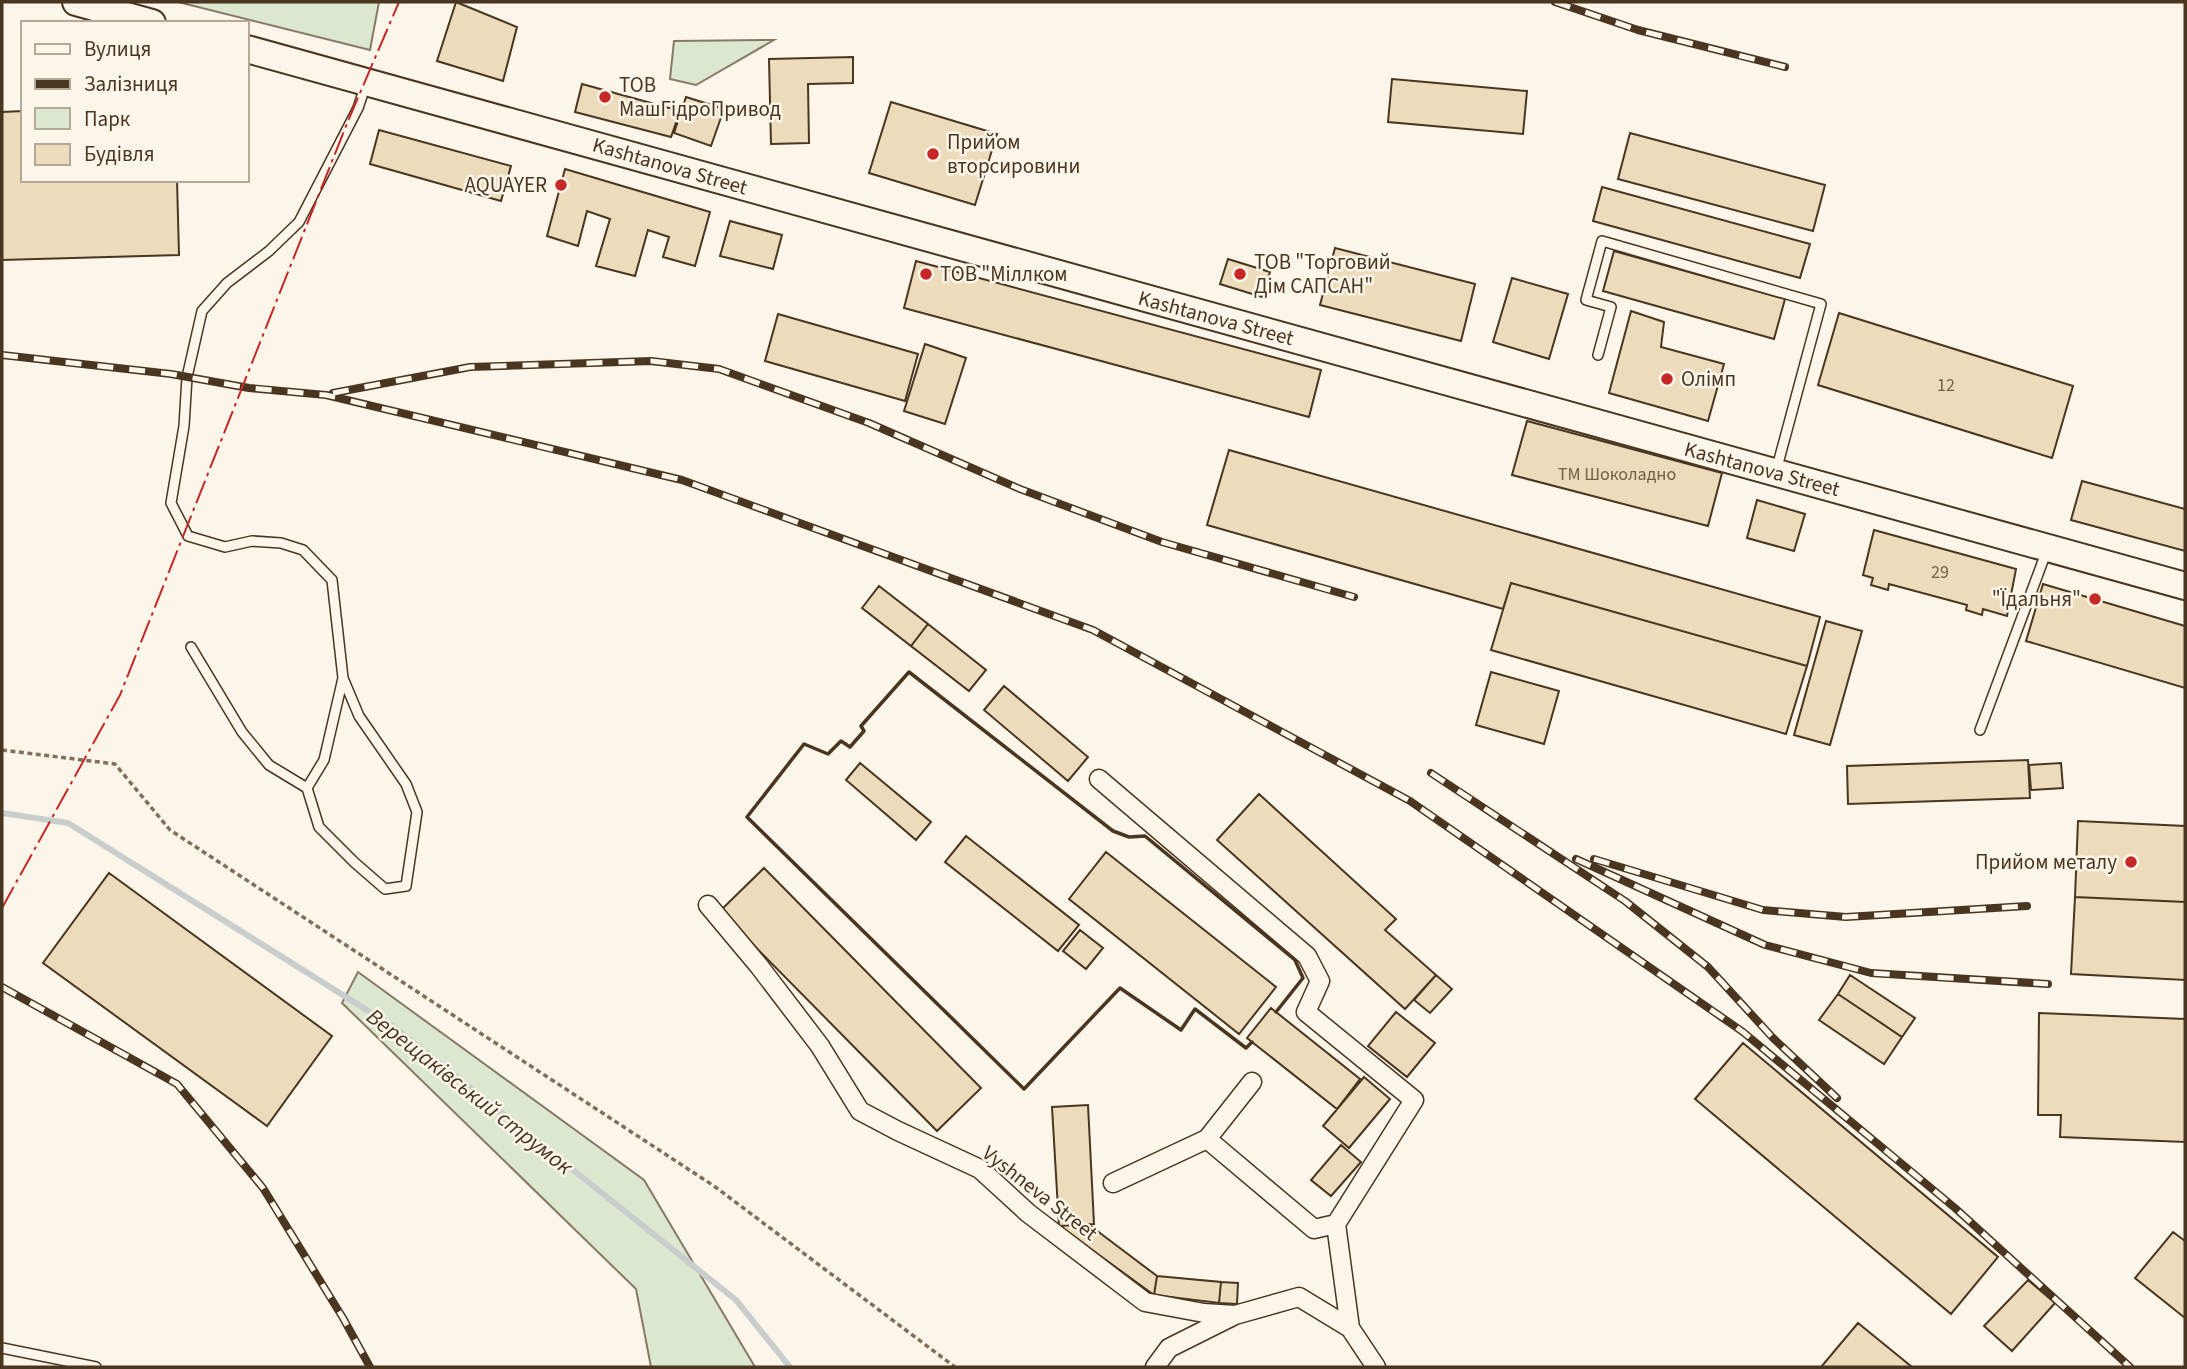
<svg xmlns="http://www.w3.org/2000/svg" width="2187" height="1369" font-family="'Source Sans 3',sans-serif">
  <style>
    .green { fill: #dce7d0; stroke: #887966; stroke-width: 2 }
    .lines { fill: none; stroke-linecap: round; stroke-linejoin: round }
    .stream { stroke: #c9cecd; stroke-width: 6 }
    .building { fill: #ecdcbc; stroke: #4a3520; stroke-width: 2 }
    .lane-casing { stroke: #4a3520; stroke-width: 12 }
    .street-casing { stroke: #4a3520; stroke-width: 21 }
    .secondary-casing { stroke: #4a3520; stroke-width: 30 }
    .path { stroke: #7f6f5c; stroke-width: 3.5; stroke-dasharray: 5 3.5; stroke-linecap: butt }
    .lane { stroke: #fbf6e9; stroke-width: 9 }
    .street { stroke: #fbf6e9; stroke-width: 18 }
    .secondary { stroke: #fbf6e9; stroke-width: 26 }
    .rail-casing { stroke: #4a3520; stroke-width: 8 }
    .rail { stroke: #fbf6e9; stroke-width: 5; stroke-dasharray: 16; stroke-linecap: butt }
    .wall { stroke: #4a3520; stroke-width: 3.5 }
    .power { stroke: #c62828; stroke-width: 2; stroke-dasharray: 24 5 3.5 5; stroke-linecap: butt }
    .poi-dot { fill: #c62828; stroke: #fbf6e9; stroke-width: 2.5 }
    .labels { text-anchor: middle; stroke-width: 5; stroke-linejoin: round; paint-order: stroke }
    .number-label { font-size: 18px; fill: #725f47 }
    .poi-label { font-size: 21px; fill: #4a3520; stroke: #fbf6e9; text-anchor: start }
    .street-label { font-size: 21px; fill: #4a3520; stroke: #fbf6e9 }
    .water-label { font-size: 23px; font-style: italic; fill: #4a3520; stroke: #fbf6e9 }
  </style>
  <rect width="100%" height="100%" fill="#fbf6e9"/>
  <path class="green" d="M178,2H379L370,50Z
    M774,40L696,85L670,79L674,41Z
    M358,972L644,1180L755,1367H651L636,1289L342,1003Z"/>
  <g class="lines">
    <path class="stream" d="M2,813L68,823L394,1027L736,1300L790,1367"/>
  </g>
  <path class="building" d="M456,2L517,27L503,81L437,61Z
    M853,57V83L808,84L809,143L771,144L769,59Z
    M1392,79L1527,91L1523,134L1388,122Z
    M582,84L680,111L671,137L575,112Z
    M686,97L724,109L711,146L674,133Z
    M891,102L997,134L975,205L869,173Z
    M23,111V180H177L179,255L2,260V112Z
    M379,130L511,166L501,201L370,164Z
    M1630,133L1825,185L1813,231L1618,179Z
    M565,169L710,212L695,266L663,257L669,237L648,230L635,276L596,266L610,219L587,211L578,246L547,236Z
    M1602,187L1810,244L1800,278L1593,221Z
    M730,221L782,235L773,269L720,256Z
    M1335,248L1475,284L1461,341L1320,305Z
    M1614,251L1785,299L1774,339L1603,291Z
    M1228,259L1270,272L1262,297L1220,284Z
    M916,261L1321,370L1309,417L904,308Z
    M1512,278L1568,294L1549,359L1493,342Z
    M1631,311L1664,322L1661,347L1724,364L1708,421L1609,393Z
    M1839,313L2073,386L2052,458L1818,385Z
    M778,314L918,354L905,401L765,361Z
    M925,344L966,358L945,424L904,411Z
    M1527,421L1722,473L1708,526L1512,475Z
    M1229,450L1820,617L1807,666L1511,583L1503,609L1207,525Z
    M2082,481L2185,509V551L2071,520Z
    M1757,500L1805,514L1794,551L1747,538Z
    M1874,530L2016,569L2007,616L1983,609L1982,615L1966,610L1967,605L1889,584L1888,590L1871,585L1873,578L1863,575Z
    M1511,583L1807,666L1786,734L1491,650Z
    M2043,584L2185,626V688L2026,641Z
    M879,586L928,624L911,646L862,608Z
    M1826,621L1862,631L1830,745L1794,735Z
    M928,624L986,670L969,691L911,646Z
    M1491,672L1559,691L1544,744L1476,725Z
    M1004,686L1088,757L1068,781L984,710Z
    M2028,760L2030,798L1848,804L1847,766Z
    M860,763L931,822L916,840L846,780Z
    M2061,763L2063,788L2031,790L2029,765Z
    M1259,794L1396,919L1385,930L1436,975L1405,1009L1217,840Z
    M2078,821L2185,826V902L2075,897Z
    M966,836L1079,925L1058,951L945,862Z
    M1106,852L1276,987L1239,1034L1069,899Z
    M764,868L981,1088L937,1131L720,911Z
    M109,873L332,1036L267,1126L43,963Z
    M2075,897L2185,902V980L2071,974Z
    M1080,930L1103,948L1086,969L1063,951Z
    M1436,975L1452,989L1430,1013L1414,1000Z
    M1850,975L1915,1018L1902,1037L1838,994Z
    M1838,994L1902,1037L1884,1064L1819,1020Z
    M1271,1008L1360,1079L1337,1109L1247,1038Z
    M1396,1012L1435,1043L1407,1077L1368,1046Z
    M2039,1013L2185,1019V1142L2060,1137L2061,1115H2038Z
    M1743,1043L1998,1257L1951,1314L1695,1099Z
    M1364,1077L1390,1099L1349,1148L1323,1126Z
    M1088,1105L1094,1224L1059,1226L1052,1107Z
    M1341,1145L1361,1162L1331,1196L1311,1180Z
    M1088,1224L1157,1276L1154,1295L1059,1226Z
    M2173,1232L2185,1241V1318L2135,1278Z
    M1157,1276L1221,1282L1219,1303L1154,1295Z
    M2028,1280L2055,1303L2012,1351L1984,1326Z
    M1221,1282L1238,1283L1237,1304L1219,1303Z
    M1858,1323L1912,1367H1821Z"/>
  <g class="lines">
    <g class="lane-casing">
      <path id="lane" d="M1598,355L1611,307L1586,300L1602,241L1821,304L1776,471
        M191,647L242,732L269,765L307,788L319,827L354,862L385,889L406,886L417,812L406,784L359,716L343,678L332,580L303,550L281,543L252,541L225,547L188,536L171,503L184,426L187,377L202,311L227,283L269,251L299,222L358,108L366,84
        M1980,730L2047,550
        M307,788L324,760L343,678
        M2,1348L96,1367"/>
    </g>
    <g class="street-casing">
      <path id="street" d="M1099,779L1307,956L1320,981L1306,1012L1414,1100L1336,1224L1350,1328L1376,1367
        M708,905L759,966L820,1046L860,1111L898,1131L980,1169L1028,1213L1145,1302L1204,1313L1235,1315
        M1207,1139L1252,1082
        M1113,1183L1207,1139L1314,1229L1336,1224
        M1155,1367L1169,1348L1235,1315L1299,1297L1350,1328"/>
    </g>
    <g class="secondary-casing">
      <path id="secondary" d="M76,2L152,23
        M247,49L2185,586"/>
    </g>
    <path class="path" d="M2,750L115,764L170,830L714,1186L955,1367"/>
    <use href="#lane" class="lane"/>
    <use href="#street" class="street"/>
    <use href="#secondary" class="secondary"/>
    <g class="rail-casing">
      <path id="rail" d="M1555,2L1638,30L1785,67
        M2,355L171,374L249,388L326,395L682,480L1093,630L1410,801L1743,1032L1955,1208L2130,1367
        M333,393L470,367L651,361L719,369L869,423L1020,489L1162,542L1354,597
        M1431,773L1625,901L1708,967L1773,1038L1837,1098
        M1576,859L1765,945L1871,973L2048,984
        M1594,859L1763,910L1846,917L2027,906
        M2,987L177,1084L263,1188L343,1318L370,1367"/>
    </g>
    <use href="#rail" class="rail"/>
    <path class="wall" d="M1252,1042L1246,1048L1195,1009L1181,1030L1120,988L1024,1089L747,817L804,744L828,754L841,741L850,747L864,731L861,726L909,672L1113,831L1129,837L1145,836L1295,960L1303,978L1276,1012"/>
    <path class="power" d="M2,908L120,695L348,121L399,2"/>
  </g>
  <g class="poi-dot">
    <circle cx="605" cy="97" r="7"/>
    <circle cx="933" cy="154" r="7"/>
    <circle cx="561" cy="185" r="7"/>
    <circle cx="926" cy="274" r="7"/>
    <circle cx="1240" cy="274" r="7"/>
    <circle cx="1667" cy="379" r="7"/>
    <circle cx="2095" cy="599" r="7"/>
    <circle cx="2131" cy="862" r="7"/>
  </g>
  <g class="labels">
    <g class="number-label">
      <text x="1946" y="391">12</text>
      <text x="1617" y="480">ТМ Шоколадно</text>
      <text x="1940" y="578">29</text>
    </g>
    <g class="poi-label">
      <text x="619" y="92">ТОВ<tspan x="619" dy="24">МашГідроПривод</tspan></text>
      <text x="947" y="149">Прийом<tspan x="947" dy="24">вторсировини</tspan></text>
      <text x="547" y="192" text-anchor="end">AQUAYER</text>
      <text x="1254" y="269">ТОВ "Торговий<tspan x="1254" dy="24">Дім САПСАН"</tspan></text>
      <text x="940" y="281">ТОВ "Міллком</text>
      <text x="1681" y="386">Олімп</text>
      <text x="2081" y="606" text-anchor="end">"Їдальня"</text>
      <text x="2117" y="869" text-anchor="end">Прийом металу</text>
    </g>
    <g class="street-label">
      <text transform="translate(670 166) rotate(16)" y="7">Kashtanova Street</text>
      <text transform="translate(1216 318) rotate(15)" y="7">Kashtanova Street</text>
      <text transform="translate(1762 469) rotate(15)" y="7">Kashtanova Street</text>
      <text transform="translate(1040 1193) rotate(38)" y="7">Vyshneva Street</text>
    </g>
    <g class="water-label">
      <text transform="translate(470 1091) rotate(38)" y="8">Верещаківський струмок</text>
    </g>
  </g>
  <rect width="2187" height="1369" fill="none" stroke="#4a3520" stroke-width="7"/>
  <rect x="21" y="21" width="228" height="161" fill="#fbf6e9" stroke="#b4a999" stroke-width="2"/>
  <rect x="35" y="44" width="35" height="10" fill="#fbf6e9" stroke="#b4a999" stroke-width="2"/>
  <text x="84" y="56" font-size="21" fill="#4a3520">Вулиця</text>
  <rect x="35" y="79" width="35" height="10" fill="#4a3520" stroke="#b4a999" stroke-width="2"/>
  <text x="84" y="91" font-size="21" fill="#4a3520">Залізниця</text>
  <rect x="35" y="108" width="35" height="21" fill="#dce7d0" stroke="#b4a999" stroke-width="2"/>
  <text x="84" y="126" font-size="21" fill="#4a3520">Парк</text>
  <rect x="35" y="144" width="35" height="21" fill="#ecdcbc" stroke="#b4a999" stroke-width="2"/>
  <text x="84" y="161" font-size="21" fill="#4a3520">Будівля</text>
</svg>
